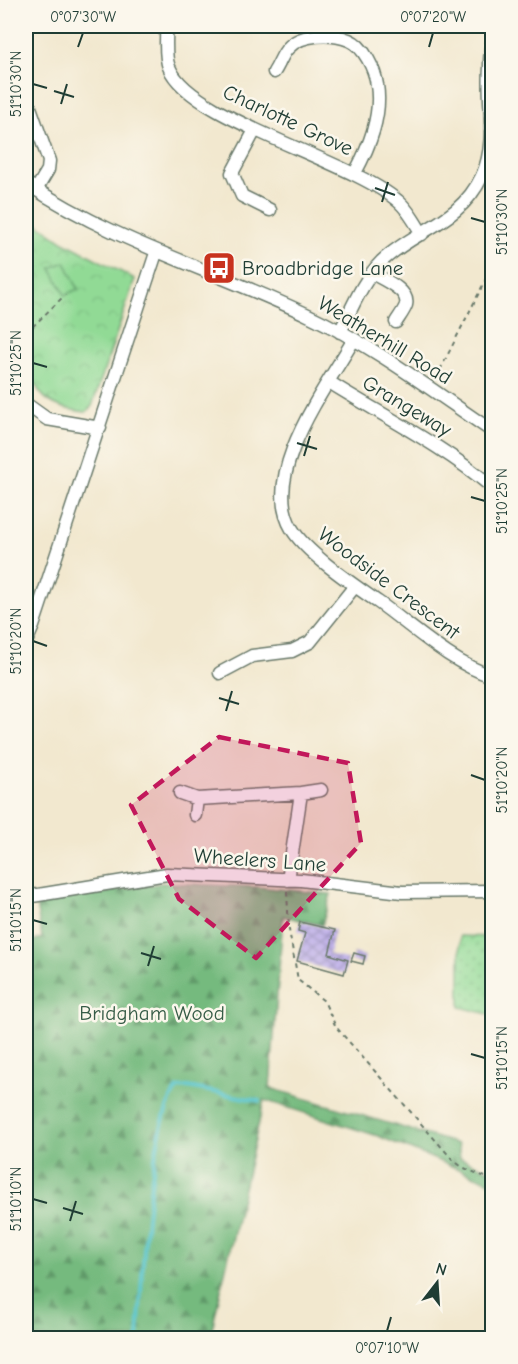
<svg xmlns="http://www.w3.org/2000/svg" width="518" height="1364" font-family="'Comic Neue',sans-serif">
  <style>
    .grass { fill: url(#grass-dots); stroke: #588c64; stroke-width: 1.5 }
    .forest { fill: url(#forest-firs); stroke: #4a7c59; stroke-width: 1.5 }
    .park { fill: url(#park-crowns); stroke: #588c64; stroke-width: 1.5 }
    .garden { fill: #91da95; stroke: #588c64; stroke-width: 1.5 }
    .lines { fill: none; stroke-linecap: round; stroke-linejoin: round }
    .stream { stroke: #56c4cb; stroke-width: 4 }
    .building { fill: url(#building-cross-hatch) }
    .minor-casing { stroke: #69796a; stroke-width: 15 }
    .path { stroke: #69796a; stroke-width: 2; stroke-dasharray: 4.5 4.5; stroke-linecap: butt }
    .minor { stroke: #fff; stroke-width: 12 }
    .marked { fill: #c2185b; fill-opacity: 0.2; stroke: #c2185b; stroke-width: 4.5; stroke-dasharray: 12 8; stroke-linejoin: round }
    .ticks { fill: none; stroke: #1f3d34; stroke-width: 2 }
    .labels { text-anchor: middle; stroke-width: 5; stroke-linejoin: round; paint-order: stroke }
    .street-label { font-size: 21px; fill: #1f3d34; stroke: #fbf7ec }
    .poi-label { font-size: 21px; fill: #1f3d34; stroke: #fbf7ec; text-anchor: start }
    .park-label { font-size: 21px; fill: #365c47; stroke: #fbf7ec }
    .neatline { fill: none; stroke: #1f3d34; stroke-width: 2 }
    .ticks-label { font-size: 15px; text-anchor: middle; fill: #1f3d34 }
  </style>
  <defs>
    <pattern id="grass-dots" width="8" height="8" patternUnits="userSpaceOnUse" patternTransform="scale(1.5)"><rect width="8" height="8" fill="#91da95"/><path d="M2 2h.1M6 6h.1" fill="none" stroke="#7dbc81" stroke-width="1.8" stroke-linecap="round"/></pattern>
    <pattern id="forest-firs" width="22" height="20" patternUnits="userSpaceOnUse" patternTransform="scale(1.5)"><rect width="22" height="20" fill="#74ba7e"/><path d="M5 1l3.5 6h-7zM16 11l3.5 6h-7z" fill="#5f9868"/></pattern>
    <pattern id="park-crowns" width="20" height="18" patternUnits="userSpaceOnUse" patternTransform="scale(1.5)"><rect width="20" height="18" fill="#91da95"/><path d="M2 6a3 3 0 1 1 6 0M12 15a3 3 0 1 1 6 0" fill="none" stroke="#7dbc81"/></pattern>
    <pattern id="building-cross-hatch" width="8" height="8" patternUnits="userSpaceOnUse" patternTransform="scale(1.5)"><rect width="8" height="8" fill="#bdaee9"/><path d="M0 0l8 8M0 8l8-8" fill="none" stroke="#998fbe"/></pattern>
  </defs>
  <rect width="100%" height="100%" fill="#fbf7ec"/>
  <filter id="ink" filterUnits="userSpaceOnUse"><feTurbulence type="fractalNoise" baseFrequency=".0167" numOctaves="2"/><feDisplacementMap in="SourceGraphic" scale="12" xChannelSelector="R" yChannelSelector="G"/><feConvolveMatrix kernelMatrix="1 2 1 2 8 2 1 2 1" color-interpolation-filters="sRGB"/></filter>
  <filter id="wash" filterUnits="userSpaceOnUse"><feTurbulence type="fractalNoise" baseFrequency=".008" numOctaves="4" result="noise"/><feDisplacementMap in="SourceGraphic" scale="24" xChannelSelector="R" yChannelSelector="G"/><feGaussianBlur stdDeviation="1.35" result="paint"/><feColorMatrix in="noise" values="0 0 0 0 0 0 0 0 0 0 0 0 0 0 0 0 0 1.4 0 .05"/><feComposite in="paint" operator="in"/></filter>
  <g filter="url(#wash)">
    <rect width="100%" height="100%" fill="#f2e8cf"/>
    <path class="grass" d="M460,936L492,937V1015L460,1007Z"/>
    <path class="forest" d="M162,883L257,887L331,894L322,925L283,916L270,1088L458,1144L460,1158L492,1171V1183L378,1136L264,1100L210,1338H26V943L42,938L36,904Z"/>
    <path class="park" d="M26,216L64,242L135,279L92,406L86,412C47,408 36,396 26,359Z"/>
    <path class="garden" d="M65,262L78,289L65,295L51,268Z"/>
    <g class="lines">
      <path class="stream" d="M138,1338C141,1291 149,1118 178,1088L188,1087L260,1101"/>
    </g>
    <g id="blocks">
      <path class="building" d="M300,922L335,930L329,954L348,960L344,974L297,961L305,933L298,931Z
        M354,953L365,956L363,964L351,961Z"/>
    </g>
  </g>
  <g filter="url(#ink)">
    <use href="#blocks" fill-opacity="0" stroke="#69796a" stroke-width="1.5"/>
    <g class="lines">
      <g class="minor-casing">
        <path id="minor" d="M166,26C167,37 164,56 169,67C189,119 349,159 398,201C408,209 416,224 422,234
          M274,72C279,65 282,54 288,48C301,33 332,33 349,40C364,46 375,70 377,85C382,116 369,147 355,173
          M26,96L49,161L48,170L36,190
          M255,130L232,173L242,196L270,210
          M26,183C116,243 212,269 308,315C374,346 433,391 492,431
          M372,273C382,279 410,290 406,305C404,311 399,317 396,322
          M340,332C352,308 363,280 382,261C416,229 460,223 482,176C498,141 487,103 490,67C490,59 490,51 492,44
          M354,339C326,388 259,475 292,529C306,553 354,585 378,602C413,627 451,663 492,676
          M329,382C385,417 442,445 492,487
          M26,404L47,419L100,428
          M26,642L33,626L156,253
          M220,673L252,656L292,651L310,642L355,586
          M180,793L197,799
          M301,793L321,790
          M195,815L197,799L301,793L288,880
          M26,897L167,874L301,880L402,892L492,891"/>
      </g>
      <path class="path" d="M26,333L65,295
        M436,378L492,267
        M287,892L289,930L298,980L324,1001L336,1027L453,1160L462,1167L492,1180"/>
      <use href="#minor" class="minor"/>
    </g>
  </g>
  <path class="marked" d="M219,737L348,763L361,843L256,958L179,899L131,805Z"/>
  <path class="ticks" d="M78,47L83,33M429,47L433,33M33,84L47,88M54,91L74,97M61,104L67,84M375,188L395,195M382,202L388,182M471,218L485,222M33,363L47,367M297,443L317,449M304,456L310,436M471,497L485,501M33,641L47,646M219,698L239,704M226,711L232,691M471,775L485,780M33,920L47,924M141,953L161,959M148,966L154,946M471,1054L485,1058M33,1199L47,1203M63,1208L83,1214M70,1221L76,1201M387,1331L391,1317"/>
  <defs>
    <g id="bus-square" transform="scale(1.725)"><rect x="-9" y="-9" width="18" height="18" rx="4" fill="#c8321e" stroke="#fbf7ec"/><path d="M-5-6H5V4H4V6H2V4H-2V6H-4V4H-5ZM-3.5-4V0h7V-4ZM-3.5 1.2v1.5H-2V1.2ZM2 1.2v1.5H3.5V1.2Z" fill="#fff"/></g>
  </defs>
  <g fill-rule="evenodd">
    <use href="#bus-square" x="219" y="268"/>
  </g>
  <g class="labels">
    <g class="street-label">
      <text transform="translate(288 120) rotate(25)" y="7">Charlotte Grove</text>
      <text transform="translate(385 340) rotate(31)" y="7">Weatherhill Road</text>
      <text transform="translate(407 406) rotate(31)" y="7">Grangeway</text>
      <text transform="translate(389 583) rotate(37)" y="7">Woodside Crescent</text>
      <text transform="translate(260 860) rotate(4)" y="7">Wheelers Lane</text>
    </g>
    <g class="poi-label">
      <text x="242" y="275">Broadbridge Lane</text>
    </g>
    <g class="park-label">
      <text x="152" y="1020">Bridgham Wood</text>
    </g>
  </g>
  <rect width="518" height="1364" fill="none" stroke="#fbf7ec" stroke-width="66"/>
  <g transform="translate(437 1283) rotate(17)" stroke="#fbf7ec" stroke-width="4.5" paint-order="stroke">
  <path d="M0-4.5L10 22L0 15L-10 22Z" fill="#1f3d34"/>
  <text y="-9" font-size="16" font-weight="bold" text-anchor="middle" fill="#1f3d34">N</text>
  </g>
  <rect x="33" y="33" width="452" height="1298" class="neatline"/>
  <g class="ticks-label">
    <text x="83" y="22">0°07'30"W</text>
    <text x="433" y="22">0°07'20"W</text>
    <text transform="translate(16 84) rotate(-90)" y="5">51°10'30"N</text>
    <text transform="translate(502 222) rotate(-90)" y="5">51°10'30"N</text>
    <text transform="translate(16 363) rotate(-90)" y="5">51°10'25"N</text>
    <text transform="translate(502 501) rotate(-90)" y="5">51°10'25"N</text>
    <text transform="translate(16 641) rotate(-90)" y="5">51°10'20"N</text>
    <text transform="translate(502 780) rotate(-90)" y="5">51°10'20"N</text>
    <text transform="translate(16 920) rotate(-90)" y="5">51°10'15"N</text>
    <text transform="translate(502 1058) rotate(-90)" y="5">51°10'15"N</text>
    <text transform="translate(16 1199) rotate(-90)" y="5">51°10'10"N</text>
    <text x="387" y="1353">0°07'10"W</text>
  </g>
</svg>
